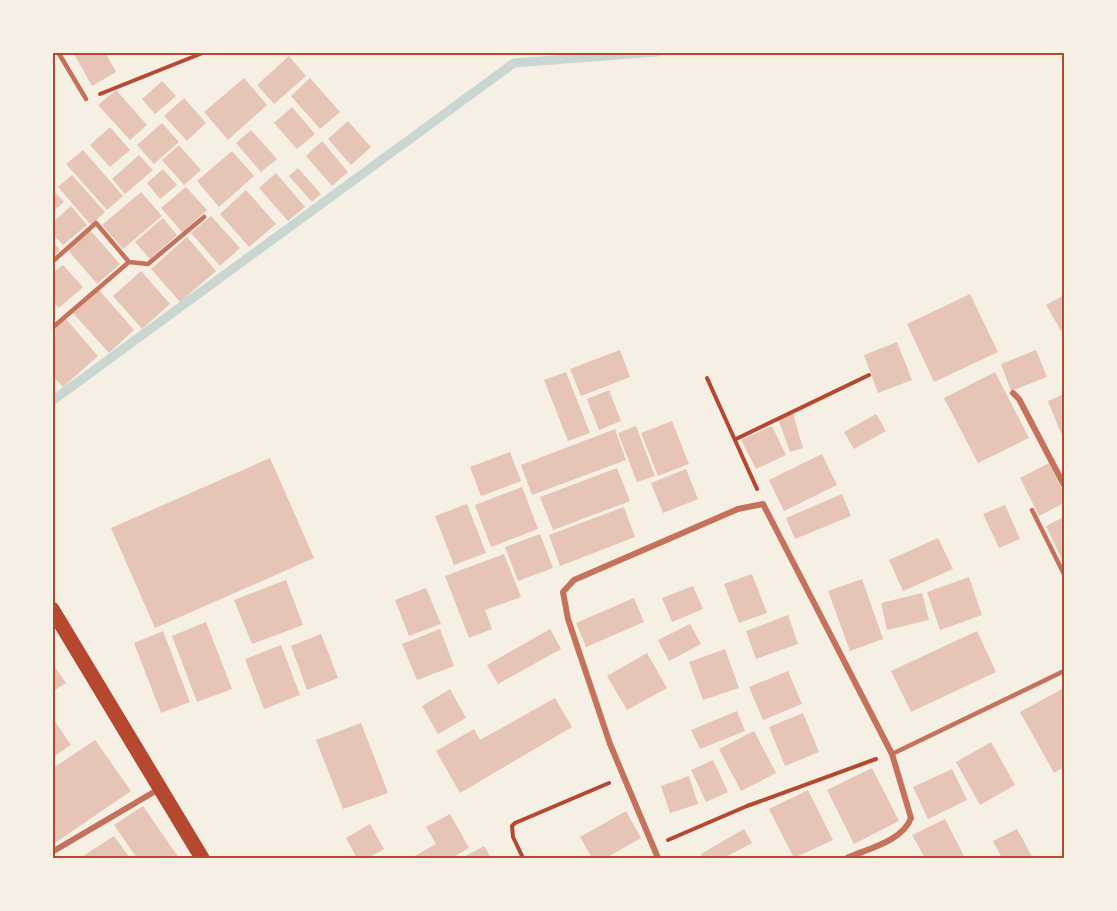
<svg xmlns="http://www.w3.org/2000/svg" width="1117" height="911" font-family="Quicksand,sans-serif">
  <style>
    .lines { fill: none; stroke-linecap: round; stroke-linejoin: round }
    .stream { stroke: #c9d6d2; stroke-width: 9 }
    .building { fill: #e6c5b7 }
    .path { stroke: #b5482f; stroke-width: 4 }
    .service { stroke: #c5725c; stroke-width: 4.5 }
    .minor { stroke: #c5725c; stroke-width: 6 }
    .primary { stroke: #b5482f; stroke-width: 15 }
    .neatline { fill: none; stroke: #b5482f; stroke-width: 2 }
  </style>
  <rect width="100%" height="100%" fill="#f6efe4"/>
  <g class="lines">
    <path class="stream" d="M52,401L514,63L657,52"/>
  </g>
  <path class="building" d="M73,52H105L116,72L92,86Z
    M289,56L306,76L274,104L257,85Z
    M244,78L267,105L228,140L204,112Z
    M310,78L340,112L320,129L291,96Z
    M162,81L176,96L155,114L142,99Z
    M116,90L147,125L130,140L98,105Z
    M184,98L206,123L187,141L164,116Z
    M292,107L315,134L297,149L274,123Z
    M348,121L371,147L351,165L328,139Z
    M162,123L179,142L154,164L137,145Z
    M110,127L130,150L110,167L90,145Z
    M251,130L277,159L261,172L236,143Z
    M322,141L348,172L332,186L306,156Z
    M179,145L201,170L184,185L162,160Z
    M83,150L123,196L107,210L66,164Z
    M232,151L254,176L219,207L197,181Z
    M139,155L153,170L125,194L112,179Z
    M298,168L321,194L312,202L289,176Z
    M163,169L177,185L160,199L147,183Z
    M276,173L305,207L288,221L259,188Z
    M72,175L105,212L91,225L58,187Z
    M186,187L207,210L182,232L161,208Z
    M52,189L64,202L52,212Z
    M246,190L276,224L249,247L220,214Z
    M141,192L162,216L123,249L102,225Z
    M71,206L87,225L63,245L52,233V223Z
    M211,216L240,248L220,266L191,233Z
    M163,218L177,235L150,259L135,242Z
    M90,230L120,264L97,284L68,250Z
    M187,237L216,271L180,302L151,269Z
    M52,241L60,250L52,256Z
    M63,265L83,287L59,308L52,300V274Z
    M141,271L170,304L142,329L113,296Z
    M99,290L134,330L109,353L73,313Z
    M970,294L998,352L934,382L907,324Z
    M1064,295V336L1046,305Z
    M65,318L98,356L63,387L52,375V329Z
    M897,342L912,380L878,393L864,355Z
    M620,350L630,377L581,396L570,369Z
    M1036,350L1047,377L1011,391L1001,364Z
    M566,372L590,433L568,441L544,380Z
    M995,372L1029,438L978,463L944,398Z
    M609,390L621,421L599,430L587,399Z
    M1064,394V441L1048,401Z
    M793,414L803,448L790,452L778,419Z
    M876,414L886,431L854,449L844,432Z
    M672,421L689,464L658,476L641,433Z
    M636,426L655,476L637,482L618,433Z
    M772,426L786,455L756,469L741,440Z
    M615,429L626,460L532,495L521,465Z
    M510,452L521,481L481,496L470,467Z
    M822,454L837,485L784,511L769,480Z
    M270,458L314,558L155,628L111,528Z
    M1049,463L1064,494V503L1039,516L1020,478Z
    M617,468L630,501L553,530L540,497Z
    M686,469L698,499L663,513L651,483Z
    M522,487L538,529L491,547L475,505Z
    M842,494L851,516L795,539L786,518Z
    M467,504L486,553L454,565L435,516Z
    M1005,505L1020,539L999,548L983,514Z
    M624,507L635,537L560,566L549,535Z
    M1064,517V564L1046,526Z
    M540,534L553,568L518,581L505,547Z
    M938,538L953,569L903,591L889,560Z
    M504,554L521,597L485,610L492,629L469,638L445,576Z
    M752,574L767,613L739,623L724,584Z
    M969,577L982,615L940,630L927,592Z
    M862,579L883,639L850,651L828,591Z
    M286,580L303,625L252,644L234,600Z
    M693,586L703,609L672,622L662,598Z
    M426,588L441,624L409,636L395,600Z
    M922,593L929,620L887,630L881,603Z
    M634,598L644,622L586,647L576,623Z
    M788,615L798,644L756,659L746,631Z
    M206,622L232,689L197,702L172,636Z
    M690,624L701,644L669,661L658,640Z
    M440,629L454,666L417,680L402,644Z
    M550,629L561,649L498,684L487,665Z
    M163,631L190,702L161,713L134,643Z
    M977,631L996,672L911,712L891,671Z
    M321,634L338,678L307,690L291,646Z
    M281,645L300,695L264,709L245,659Z
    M725,649L739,688L703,700L689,662Z
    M647,653L667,688L627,710L607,676Z
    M52,663L66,683L52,692Z
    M788,671L802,704L763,720L749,687Z
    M1064,688V767L1054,773L1020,712Z
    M450,689L466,718L438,734L422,706Z
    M555,698L572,727L460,793L436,751L474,729L480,740Z
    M737,711L745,731L700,749L691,730Z
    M803,713L819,752L785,766L769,727Z
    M52,717L71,745L52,758Z
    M361,723L388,793L343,809L316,740Z
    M754,731L776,773L741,791L719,749Z
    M95,740L131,791L52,845V769Z
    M991,742L1015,785L980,805L956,762Z
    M713,760L728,792L706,802L691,770Z
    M872,768L899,821L854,844L827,790Z
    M952,769L967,800L928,819L913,787Z
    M689,776L698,804L670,813L661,786Z
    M808,790L833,840L794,858L769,809Z
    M143,806L179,858H137L114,825Z
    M626,811L641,838L606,858H592L580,837Z
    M450,814L469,848L451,858H411L436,844L426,827Z
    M945,819L965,858H925L912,835Z
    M370,824L384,849L368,858H357L346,838Z
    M744,829L752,843L724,858H703L701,854Z
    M1017,829L1033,858H1002L993,841Z
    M114,836L130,858H80Z
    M484,846L491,858H462Z"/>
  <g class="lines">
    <path class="path" d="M100,94L205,52
      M707,378L757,489
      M736,439L869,375
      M668,840L747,806L876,759
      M523,858L513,837L512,826L515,823L609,783"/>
    <path class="service" d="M58,52L86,99
      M52,262L96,223L129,262
      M52,328L129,262L148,264L204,217
      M1032,510L1064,574
      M892,754L1064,671"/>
    <path class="minor" d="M1013,393L1019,399L1064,485
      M52,852L159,789
      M658,858L610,744L568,619L563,592L574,580L738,509L763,504L892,754L911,818C903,841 867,849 847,858"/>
    <path class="primary" d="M52,609L202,858"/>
  </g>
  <rect width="1117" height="911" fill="none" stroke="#f6efe4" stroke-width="108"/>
  <rect x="54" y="54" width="1009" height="803" class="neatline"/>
</svg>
